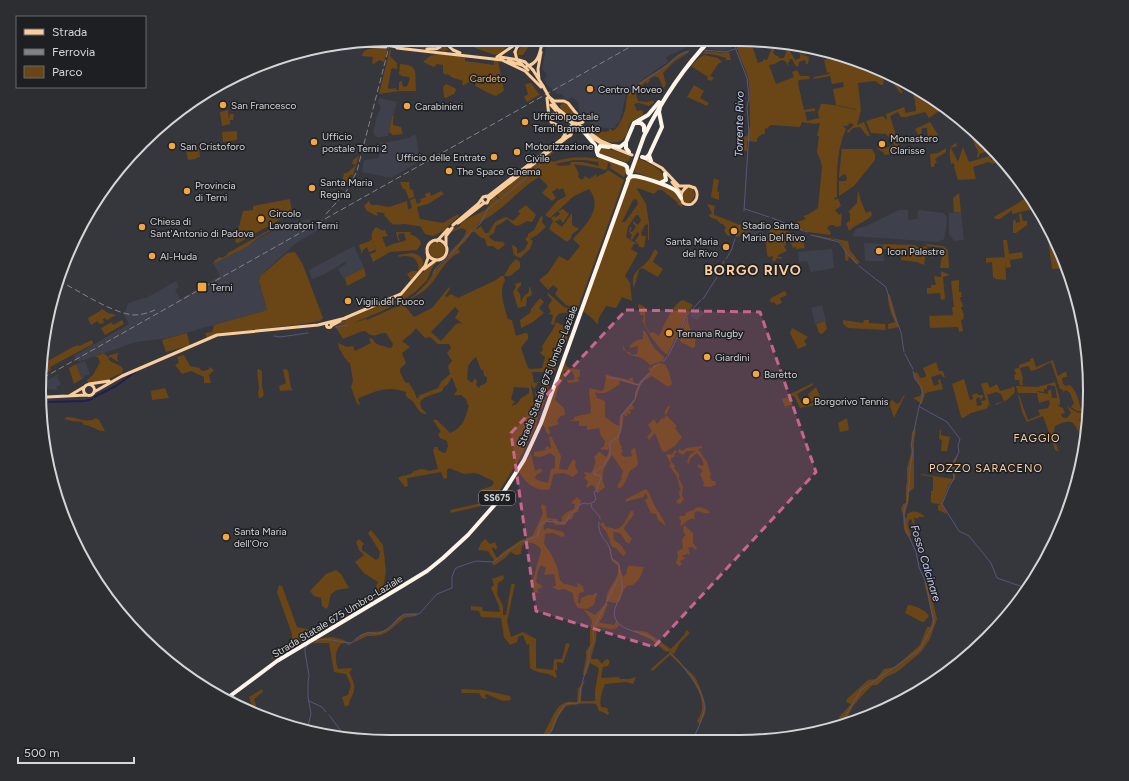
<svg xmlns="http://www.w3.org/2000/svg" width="1129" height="781" font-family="Figtree,sans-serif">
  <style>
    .built { fill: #3e404c }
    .green { fill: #6a4515; fill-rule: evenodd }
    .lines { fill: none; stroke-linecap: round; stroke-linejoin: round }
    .stream { stroke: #57557c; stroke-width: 1 }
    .canal { stroke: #211e54; stroke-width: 2 }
    .major-tunnel { stroke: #4e4f54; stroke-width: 3; stroke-dasharray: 3 1.5; stroke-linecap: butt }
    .major { stroke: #facd9d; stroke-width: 3 }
    .highway { stroke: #fef4e8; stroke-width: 4 }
    .rail { stroke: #818287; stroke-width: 1; stroke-dasharray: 6 3; stroke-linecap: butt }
    .major-bridge { stroke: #facd9d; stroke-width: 3 }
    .marked { fill: #c9648d; fill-opacity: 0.2; stroke: #c9648d; stroke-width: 3; stroke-dasharray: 8 5; stroke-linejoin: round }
    .poi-dot { fill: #f2a541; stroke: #1e1f22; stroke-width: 1.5 }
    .labels { text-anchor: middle; stroke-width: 3; stroke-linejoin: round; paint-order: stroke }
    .shield { fill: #1e1f22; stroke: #9d9ea2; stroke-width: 1 }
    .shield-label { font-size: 9px; font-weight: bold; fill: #d4d5d9 }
    .park-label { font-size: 10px; fill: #f2af60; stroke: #1e1f22 }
    .poi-label { font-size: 10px; fill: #d4d5d9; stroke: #1e1f22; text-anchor: start }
    .street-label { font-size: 10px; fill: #d4d5d9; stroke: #1e1f22 }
    .water-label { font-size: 11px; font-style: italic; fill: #ccd0f4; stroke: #1e1f22 }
    .neighbourhood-label { font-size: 11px; letter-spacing: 1px; fill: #fbcf9e; stroke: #1e1f22 }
    .district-label { font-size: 14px; font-weight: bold; letter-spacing: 1px; fill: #fbcf9e; stroke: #1e1f22 }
    .rim { fill: none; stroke: #d4d5d9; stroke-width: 2 }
  </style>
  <rect width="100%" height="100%" fill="#36373d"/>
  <path class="built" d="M548,39H700L692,45L666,57L668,62L644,78L626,96L622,111L623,112L620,118V121L616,125L615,128H604L592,125L580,113L578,105L579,103L572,97L567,100L561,94H557L555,91L547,85L544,79L547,75L542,69Z
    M717,39H726L731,45V49L723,51L710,49L711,46Z
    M379,98L397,102L388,136L378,137L375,136L373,132L378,113H379L381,107L378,103Z
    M416,135L420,161L391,178L362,172L364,160L379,158V156H380L378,144L409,138L411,136Z
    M899,210H908V220L917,219L918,210L944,213L947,218L946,230L944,239L938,242L852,236L856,229L866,226Z
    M961,212L964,240L954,241L949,234V213Z
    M308,219L321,228L296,243L261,275L259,281L267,310L168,338L136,342L78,362L74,356L129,324L124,315L128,303L148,297L176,281L179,287L175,290L180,299L220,276L213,263L286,224Z
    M755,226L763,231L764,238L748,244L742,233L748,230L750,232V229Z
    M864,243L883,244L884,261H865Z
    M354,246L364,268L344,279L338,269L346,264L345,262L323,275L312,279L309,270Z
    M832,249L834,268L811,272L807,261L799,262L798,252Z
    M822,305L826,321L815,324L811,308Z
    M700,306L704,314L697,320L693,319L690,315Z
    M85,361L90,374L84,376V378L82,379L76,364Z
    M58,374L59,375L57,377L61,384L56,387L58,390L47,389L45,382Z"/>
  <path class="green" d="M450,39H514L499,54L495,55Z
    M531,39H534L523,55H518L517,52L520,48Z
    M737,39L748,40L747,41C754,46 755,55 758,63L763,61V59L767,60L774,43L776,44L773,53L775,55L778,56L779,58H784L787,50L785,48H780L778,45H782L784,44C792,44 802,43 805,50L804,45L820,50L813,52L806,51V55L799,53L801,50L797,45L789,49L795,60L800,58V54L809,57L808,64H806L805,60L799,62L798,67L795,65L792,59H789L790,61L788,62L789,67C784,58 782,59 775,64L769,65L776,84L794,77L792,72L797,70L800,76H809L810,79L799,80L798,83L804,110L815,108V111L805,112L807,121L819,118L818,112L821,104C824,103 851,108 855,110L856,109L836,105L833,89L844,87L843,82L832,84L830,76L813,79L814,77L829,74L830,72L827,73L824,60L830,58V56L834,55L893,75L896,82L903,93H900L889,77L884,79L883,85H881L875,81L858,83L861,110L857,125L864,122L870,136H867L860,127L853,128L848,133L847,131L854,125L850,123L847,126H843L846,129C836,152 837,172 837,197L834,198L836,200L838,198L841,206L835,210L839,215L842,213L841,226L836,227L834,225H830L827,228L831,233L830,235L808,232L803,229L802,231L792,226L797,222L806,219L803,216L807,215L818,208L822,167L821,162L817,152L819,136H817L820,123L814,124L802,122L800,127L770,125L767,129L765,128V134H762L757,138V142L747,141V151L739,150L740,137L747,136L750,126L749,84C748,67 735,57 737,39Z
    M423,40L422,45L438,46L439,45V41L449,50L444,51L438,49L440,47L426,49L395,44L398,42L419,45Z
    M373,48L388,49L384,62L379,60L374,64L372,63L373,57L362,56C363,49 368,50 373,48Z
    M390,49L391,50L390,56L397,63V69L392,68L391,70L388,87L389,89L396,88V90H399V82L402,81V84L404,87L407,86L410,79L409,77L402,76L399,74L400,64C421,65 414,75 416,91H399L379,94Z
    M688,51V53L675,61L663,73L666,84L665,87L663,88L659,78L655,76L649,79L650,80L647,84L646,82L639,88L636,95L638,101L647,102L653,100L654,103L649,106L639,103L634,104L637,111L640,110L643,111V115C640,117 635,119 632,121C628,125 629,128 627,133C623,144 613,144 604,140C598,137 595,136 592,131L593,129C600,131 601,133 609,131V128L613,131C619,127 623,117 625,110C627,105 625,100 628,95C636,82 650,76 662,68C672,61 675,55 688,51Z
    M705,51L723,53L729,52L731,60H726V58C720,56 708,52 702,55Z
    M437,54L465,57V61L494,65V60L498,61L504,91L496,96L493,95L475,86L476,82L472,80L464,85H462L463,81L451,77V76L447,74L446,75L443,73V65L437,64L434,67L423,62L430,56Z
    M704,55L718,58L722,62L719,63L710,76L714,78L711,81L707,79L708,77L691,66L699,58Z
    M531,83L539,94V95L527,102L524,97L528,94L525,84Z
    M446,84L455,88L456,90L454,94L446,98L444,97L443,87Z
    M694,85L704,91L700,98L709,103L707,106L687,97Z
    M911,88L942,109L929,118L925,112L906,117H901L898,112L890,116L901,152L884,155V153L876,148L883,149L894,145L892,141L886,134L871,133L866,121L883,116L887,120L886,114L904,107L905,110V113L916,111L915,101Z
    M565,102L569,106L578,120L576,122L563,112L560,107L561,104Z
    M228,110L229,119L230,114H234L233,120H230V124L222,126L220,112Z
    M395,116L393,119V125L401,127L403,134L393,135L389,132L392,117Z
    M930,122L938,135L928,141L927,128H922L921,134L926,142L923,143L915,129Z
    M237,131V140L223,142L222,132Z
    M978,136L983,149L990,146L992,152L987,154L986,152L979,154V157H977L978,152L972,138Z
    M956,143L957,146L951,148L958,162L963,147L969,162L990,156L991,160L994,159L995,164L988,162L973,167L976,179L958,180L954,167L955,166L953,163L951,164C950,155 947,147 956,143Z
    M199,148L200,157L196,158V159L188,160L186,150Z
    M600,148H606L631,156L629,161L625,162L600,153L599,151Z
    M946,148V152L935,159L937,163H935L934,167H931L930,154L938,153Z
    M554,149H556V150L547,158L553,162C566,157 584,156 598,159V157L626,167L627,171L624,177L610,168L611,165L608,162L607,169L604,170L599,168L574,164L579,174L578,177L582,180L585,176L589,179L597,174L596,177L605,173L608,170L624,180L578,308L566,305L555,294L558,289L553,285L548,290L539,280L548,273L559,256L568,261L580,246L573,239C586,225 604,207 589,189L574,196L550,218L545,215L546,214L557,201L566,196L563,188L559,190L558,188L552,192L556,198L552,201L542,193L548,186L539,177C522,187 509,203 493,214C487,219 479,221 476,228L477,229L481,226L485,233H488C496,223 491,222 506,217L513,221L520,214L518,211L526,205L536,215L532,222L527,221L518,226L514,225L507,219L502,223L496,226L494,233L489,236V237L494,241L503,242L505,245L498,250L493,246H487L485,239L480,237L475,232H472C468,239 463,243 458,249L460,252L459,253C445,259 439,275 430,285C422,294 413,297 404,303V305L414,317L432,308L449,287L450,289L445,296L447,297L451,294L458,298L496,280L501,276H504L510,265L516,259L520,262V268L510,276H504L505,281C498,290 505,309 508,319L512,320L516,336L525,333H527C531,340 524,342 521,348L528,368L531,369L542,368L545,357L540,353L543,350L542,347C546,338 553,332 556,322L566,327L567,323L572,325L555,370L552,372H532L534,383L551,380L542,409L538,407L535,392L542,388L544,383L543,382L537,383V385L534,389L531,384L535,409L538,415L537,424L520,458L493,501L489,504L451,513L450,510L490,501L479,492L480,490L492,486L494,482L493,481L479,474L474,473L464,474L449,468L447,470V478L444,479L441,472L408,478L407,479L408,486L405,487L398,478C403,474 410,477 414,471L421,469L427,470L428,471L438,469L433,450L435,447H438V450L444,453L446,452L448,446L447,441L440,438L438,434L441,432L433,420H437L450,433C463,428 466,417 469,405H468L466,399L461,395H454L457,390L452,377L447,385L444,387L442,391C436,395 416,396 421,407C422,410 425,411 427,414C419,414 418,409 414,403C412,400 409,399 406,396V392C389,385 375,391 359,398L358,400L360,404L358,405L356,401L351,387L353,381L350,363L348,362L347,359L346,360L339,348L338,343L347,347L353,346L355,351L371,343L369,339L372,338C374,345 383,346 390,348L392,347L393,344L386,333C375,333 376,340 365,331L360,332L343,339L335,326L349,324L335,325L369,309L393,301H396L398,303L380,312L353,323L366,319L367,320L398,306L415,295L427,283L436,269L449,257L448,255C453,246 465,241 466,230L461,228L452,232L451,231L460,226C462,218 479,215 486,209C490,205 490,199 495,196L500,200L497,195ZM574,160H584L598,162L599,166L583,162H571L570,165L560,166L555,164ZM455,307L459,311L455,318L463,324L459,323L456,324L441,341L431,332ZM416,328L425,338L430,337L438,344H449L451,348L447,353L452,361L448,366L450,374L441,382L438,388L420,395L417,399L414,391L409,383L405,382L400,372V369L406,363L402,353L410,347L402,341L412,333ZM476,357L481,370H483L484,376L487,377V380L486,383L480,386L479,388L476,385L477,381L475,378L472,383L467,379C469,368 465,366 476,357ZM513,387L529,388V393L520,399C519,403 515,405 511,406L515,402L511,399L514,388Z
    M842,149H872L875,154V160L854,186L839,196V181H845L847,179L846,175L844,174L839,178V175Z
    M359,156L353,175H350L343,189L341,188L344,173H347L356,165L352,164L353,160Z
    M637,158C647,162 659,167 665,177L662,182L635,172L634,167Z
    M632,177H638L673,190L678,195L682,206L681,208L680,205H677L678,203L662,190H658L654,194L638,188L637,189L646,204L649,223V239L648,241V224L645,225L641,233L642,236H646L644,247L643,248L638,246L639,245L635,241L639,235V233L637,232L632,240L630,239L632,235L629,232L630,227L632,228L630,231L632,232L636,227L633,223V221L638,225L641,220L638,215H636L628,227L626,237L637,244H634L631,249L638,253L625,276L630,283L632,301L622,297L616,308L606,306C603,312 597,318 598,325L593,319L583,311L630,179ZM635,199L637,200L638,204L625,222H622L633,200Z
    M714,177L715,179L719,180L717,191L719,192V200L711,197Z
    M409,182L410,189L413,190L414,197L409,199L405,189H403L400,182Z
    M687,188H690L693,189L695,195L692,201L688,204L684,202C681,196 683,193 687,188Z
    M858,190L861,201L866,213L871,211L872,215C866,222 856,224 849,231L846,223L850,221V213L848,212L857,203Z
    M441,191L444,194L428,204L417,207L420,219L443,223L458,214L459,216L443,231L433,236L425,234L420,226C416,226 407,224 404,224C390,225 394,226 384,215L385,213L376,212L378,214L377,216L367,211L364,206L369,201L371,205H379L389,207L407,201L408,209L412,208L410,200L415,198L417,204L421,202L420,199L426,197L425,194L430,192L431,196Z
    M959,193L961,212H954L953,198Z
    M1030,195L1037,208L1012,214V210L1000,219H995L994,217L1015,205Z
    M290,199L292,213L238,243L235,242L243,211L253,210V206Z
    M707,204L715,206L714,210V215C727,219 737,224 750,229V233L748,230L742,233L739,237L737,236L739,230L736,236L730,234L729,237L726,234L724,230L726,228L723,224H721L717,220L710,217L709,215L712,213Z
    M563,209L569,214L563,223L560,219L557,221H554L562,227L572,213V225L579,229L572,234L571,238L567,242L549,229L553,221L551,218L554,216L556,217L560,214L558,211Z
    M1021,213L1023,221H1027V225L1016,233H1013V221L1015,219L1016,223L1020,222L1019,214Z
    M541,216L543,217L542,222L546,227L537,235L530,239L533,241L530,249L520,258L514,255L512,246L513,245L517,248V254L524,250L528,243L525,239L528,236V234L534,230Z
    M278,225V227L259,237L248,246L213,264L215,260L220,257L222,258L227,255L228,253Z
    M376,227L383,231L384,229L388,236L382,237L386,247C393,243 400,243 406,240L404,233L399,234L398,236L400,241L398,240L396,232H411L410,234C415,236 421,239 421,244L417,250L390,252L373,262L370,254L376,252C374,241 367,236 376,227Z
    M776,227L800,236L801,237H791V235H782V237L767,238L770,228Z
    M1051,233L1063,256L1067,268L1052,269L1048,238Z
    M813,235L848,241L850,250L860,263L856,264L849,256L848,261L845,260C846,232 830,243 813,235Z
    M803,238L805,248L796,249V247L793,248L789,239Z
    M370,239L373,241L375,250L369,252L367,247L363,250L362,254L359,245L370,241Z
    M774,239H784L786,241V245L784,246L787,251L778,255V257H782V258L778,259V257L775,261H772L773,256L769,257L767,255L766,243H764L767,240Z
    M1003,240H1007L1009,254L1022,252L1023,258L1010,260L1011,267L1006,268Z
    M429 250a8 8 0 1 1 16 0a8 8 0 1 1-16 0Z
    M883,244L916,245L917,247L927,246L926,244L943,246L948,250L949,266V268H940L943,248L927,246L924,265L917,262L901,260L900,251L891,249H883Z
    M655,249L658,252L653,262L663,269L658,277L642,268L639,270L634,288C630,274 637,271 646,263C650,259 652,254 655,249Z
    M295,252L303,265L323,318L320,321L303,324L218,334L207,338L205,333L212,332L214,325L267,310L259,281L261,275L264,273L287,253Z
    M412,253C419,254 425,259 423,266L411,281L407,274L412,271H418C420,258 410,254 399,257L398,255Z
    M1005,257L1006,280L995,279V277L993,278L992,262L986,263V258Z
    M438,261L432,268L427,280L415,292L399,303L398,298C413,287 421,269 438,261Z
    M364,268L366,276L347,286L345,278Z
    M941,271L950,275L943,277L945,299L941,300L940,293L927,294V288H931V285H936L934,276L941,277Z
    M959,280V292H961L962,297H960L961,302H962L963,307H961L964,315L963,317L964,319L961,320L963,331L959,332L958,327L930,328L929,316L953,315L952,307H954L951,281Z
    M521,282V285L517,290L520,294L521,302L524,296L529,292V287H530L532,293L531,296L527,297L526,306L518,308L513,292L516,287L515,284Z
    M785,291L787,295L780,298L782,303L776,305L774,302L772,303L769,300L771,299V298Z
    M548,293L564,307L576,311L575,314C562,312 556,310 554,325L551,324L553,315L550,314L547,315L551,312L548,306L552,300L547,294Z
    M888,294L890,295L899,327L889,329L888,328V324L895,322C891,314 887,302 888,294Z
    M540,298L544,302L539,308L544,313L533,322L521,328L520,320L530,313L531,309Z
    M683,300L693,305L687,314L667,355C656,345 648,333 642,320L644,319L643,315H640L638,305L639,304L645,307V325L650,333L653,332L659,336C664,326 673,303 683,300Z
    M102,309L108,313L116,315L107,320L105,318L103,319L104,323L100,324L97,321L91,325L89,321L88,318L100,311Z
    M688,315V321L690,329L696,333L695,347L692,348L686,344L682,343L679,339H677Z
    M122,320L124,324L105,335L101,328L112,322L113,325Z
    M843,320L863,323L864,320H869V323L885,324L886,330L848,328L843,324Z
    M825,321L827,329L823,333L821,334L819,333L816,324Z
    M792,328L808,337L804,341L807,345L798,349L790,333Z
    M643,331H645L654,348L664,357L663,361L650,365L642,358L630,355L623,349V346L627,352H629L632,355L637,354L638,346L631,348L629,346L637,340L643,339Z
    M187,333L190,345L166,352L162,340Z
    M92,340L93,344L50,367L51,370L44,374V365L46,362L73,347L78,345L79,346Z
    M104,353L108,357L110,355L118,353L117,359L119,362L115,360L111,357L108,358C111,364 119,363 123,369L122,373L104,381L88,383L87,380L93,375L100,362L98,357H94Z
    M184,355L190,366L199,368L202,371L208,370L210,367L214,370L209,375L211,383H204V377L191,371L182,374L175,365L179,363L177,357Z
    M1033,358L1036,367L1053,360L1058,376L1066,371L1067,376H1069L1062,378L1063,384L1066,386L1070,385C1077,392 1078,399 1081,409L1086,407L1083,411H1077L1071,407L1074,403L1070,393L1066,390L1063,392L1062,389H1060L1051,362C1045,365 1038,370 1031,371L1028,366L1020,368L1023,379L1022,382L1023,385H1020L1019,381L1021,380H1015L1014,375L1016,374L1014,369L1019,368V365L1030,361V359Z
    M565,362L567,367L580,370V376L577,379L580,380L577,382L568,383L567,380H573L575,378L572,371H564V378L559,386L555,400L564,408L565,415L559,417L557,421L559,424L554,426L548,427L550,432L549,435L546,432L544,426L542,425L559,377L562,374V364Z
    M936,362L939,371H943L945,377H943L941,374L931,377L934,386L939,384L938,380L940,379L943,389L925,393L922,404L913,398L920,396L922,392C920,385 915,380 913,373L917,372L920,378L925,377L926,375L923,368Z
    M659,363L665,364L669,372L672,384L668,387L652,376C649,378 645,379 643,382C637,388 639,398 632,405L634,407L633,409L629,410L631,412L630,414L627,413V416L623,415C626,425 614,439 622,447L621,449L623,451L621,454C623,458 628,457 632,456L631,450L635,447L638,462L637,466L630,471L623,486L618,489V484L622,479L621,477L623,471L612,455C605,467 599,473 605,487L599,492L597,493L594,486L591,485L587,488L586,486L588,483L587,480L584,478L587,475L584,474L585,472L591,473C594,468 597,462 594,456L597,455V453L600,452L606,457C608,454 610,450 608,448V450H606L600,449L604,446L605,441L601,436L599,428L587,430V426H579V421H569L574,419V417L591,413L589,388L601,391L604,389L606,378L605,374C612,377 621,377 628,380L632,377L633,378V382L638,384L639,382L649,372L651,373L648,369L650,367L652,368V366ZM619,380L638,386L635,393V399L620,416L619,426L613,423L605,417V401L597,398L595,392C605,396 612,389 620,384Z
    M76,364L82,379L74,384L69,368Z
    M259,369L262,371V386L264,395L261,398H259L258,393L259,388L257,370Z
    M285,369L288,370L291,388L293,390L280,391L279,386L286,383L283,370H281Z
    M964,379L970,400L973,399L972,395L977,393L978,395H983V397L981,400L979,397L976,399L977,406L982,405L981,401L986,400L981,384L987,382L990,388L997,384L1000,391L1011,388L1014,386L1015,392L1007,400L996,405L995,404L1004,401L1001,394L996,392L987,395L990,406L987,405L988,408L971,413L963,418L961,417L952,384Z
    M1055,382L1060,400V404L1058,406L1063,408L1065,413L1061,414L1062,417L1065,418H1067L1071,413L1067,406C1075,411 1080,417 1087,408L1088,416L1079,419L1083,428L1082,432L1080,433C1077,430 1076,427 1074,424C1071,419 1060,423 1055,426L1053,434L1059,452L1055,450L1043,416L1027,422L1022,412L1018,395H1019L1028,420L1040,415L1038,410L1048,408L1050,404L1049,400L1039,403L1037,393H1018L1016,386L1037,387ZM1048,385L1055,386L1057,398H1052L1051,389L1048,391V394L1037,392V391L1044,392V389H1047V386Z
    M813,383V385L797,394L801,402L809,398L811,401L808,394L816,387L823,404L819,405L815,400L804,404L807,405L815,402L816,405L800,408L794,396H791V402L793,404L785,407L782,399L791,396L790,394Z
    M165,388L169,398L152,400L151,391Z
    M905,395L894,418L889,403L892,400L897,404L900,402L903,396Z
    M668,406H670L666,415L677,426L675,428L682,437L675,446L665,452L662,451L655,433L649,440L647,437L652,431L648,425L654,419L657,424L662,418L664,419L666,415L664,413Z
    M67,417C76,417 87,424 96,418L99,420L105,431C98,432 92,425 84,425L82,422L72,421L64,419Z
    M847,418L849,430L840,432L838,423Z
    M916,428L914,443V488L909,492C910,501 906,508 905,516L906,518L907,517V514C914,509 920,512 925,517H919L917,519L914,517L915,528L911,519L909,520L908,525L911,535L909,537C902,531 904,523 903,515C903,513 901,511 901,509L903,504L906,503V485L907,483V468L911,453L912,432Z
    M940,430H941V435L950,437L947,451H941L942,440L939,439Z
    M551,436L561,456L559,469L567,470L573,459L576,461L575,466L578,472L573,477L564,473L554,474L553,476L550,489C536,493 525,482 519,472L531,453L535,470L536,471L540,468L543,471L536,475L535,478L537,480L548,483L551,469L555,468V457L550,453C543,456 541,458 534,456V452L546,450L545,448L548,446L550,449L551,448L549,437Z
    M702,446V448L698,449L707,462L711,475L709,476L712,481H715L716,485L710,487L703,486L704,483L700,474L703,471L697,466L699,464L701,466L704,465L702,459L697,453L690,459L689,464L687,462C689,455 690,454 696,451H687L683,455L679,453L678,451L679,449L683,451L686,448Z
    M674,450L678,452L675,453L674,457L671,458V461L675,466L674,468L679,474V479L683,486L682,495L684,499L680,504L676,503L677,500L680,498L679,492L681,490C678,486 679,481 677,477C674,473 672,469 669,465L671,464L666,455L668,454L672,455Z
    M958,455C954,463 957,471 955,479L949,484L942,503L947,514L938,510V505H940L939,504L932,503L930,501L931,500V491H933V477L921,475V474L953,479C955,467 948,463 958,455Z
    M646,489C650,492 650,496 652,500C655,509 663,516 666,526L658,520L656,514L651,513L645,500L648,498L646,493L643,497L625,502L626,499Z
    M577,497L581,501L578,512L574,513L572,519L568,520L565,525H555L552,520C547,520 542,525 544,530L548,528L563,532L565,536L562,537L553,533L545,534L544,544C553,555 558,566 560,580L564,584C569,584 573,587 578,587L577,584L578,583L583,586L584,592L579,593L578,603H580L581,598L588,595H593L595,593H597L594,605L587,609L578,608L574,602L573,593L564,589L558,590L552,587L556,586L554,574L544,575L546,568L541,565L538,571L536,582L543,587L537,589L539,593L534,592L532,583L541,551L540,548C534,542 529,541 522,546L521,554L516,555L511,552L505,558L495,565L492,564L494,560L488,551L478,550L481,543L485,539L490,544L495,542L497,547L496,550L493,547L492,549L497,558L503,552L521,540L530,537L533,535L543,513L541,507L542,504L546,506L547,518L557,519L559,523L562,521V517L567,512L574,509L575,504L571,503Z
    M700,507L708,510L710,513C706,515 700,510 695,512L694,515L695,519C687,517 686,524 680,526L681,521L679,518L680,516H685L686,514L685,513L694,510L695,508Z
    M631,511H633L634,515C631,518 625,525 624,529L632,539L629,544L626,542L620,533L613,532L614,540L621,545L626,553L625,555L623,556L616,548L612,547L607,533L600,524L603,522L606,527C609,527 614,529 616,529C625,527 627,517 631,511Z
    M684,525L693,533V543L697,548L696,550L692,547L688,548L690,553L689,555L687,553L686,555H683V557L686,558L680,561L682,565L679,566L676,563L678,556L677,552L683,548L682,540L684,536H686L683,531Z
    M371,530L383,545L386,571L384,584L386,588L380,594L376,586L378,582L364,573L355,562L364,555L359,550L356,542L359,539L364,544L362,546V550L376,560L379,558L380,552L368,533Z
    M610,547L612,558L618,562L623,577L626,574L628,566C633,565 639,567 644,567C642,573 640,580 634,584C631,587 629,584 626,587C623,590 621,598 619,602L615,603L606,601C606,587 620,580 618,566L612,561L609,548Z
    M336,570L341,574L349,588L337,590L331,594L328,607L326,609L322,606L321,598L314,596L310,591L326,574Z
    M503,575L504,579L498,583L497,594L503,606V615H506L511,585L512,584H515L507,621L511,637L523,632L536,639V668L553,670L554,659H562L566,643L570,644L563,663L557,662V670H555L557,677L555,678C548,671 539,675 530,668L529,644L527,645L523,635L518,637L517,642L510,645L504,637L501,618L481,617L479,611L471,610V606L482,607L483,611L500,612L499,606L491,588L494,585L492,579Z
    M924,582H927L929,586L937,619L930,639L921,652L897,672L886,677L877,685H873C862,695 849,707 847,722L840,724L839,717L851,704L846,702L847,699L868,680L876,679L884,669L895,667L920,645L927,627H930L933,619Z
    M279,585L282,586L297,627L307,629L317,633L272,659L271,658L298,642L292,640V634L277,592Z
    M606,603L608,604L603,617L599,622L601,623L614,625L616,621L619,625C615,633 605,627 597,627L596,641L591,658L592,659H598L602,664L604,661L607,659L610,661L608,666L603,667L601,677L602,678L619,677L620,679H629L636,677L633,684L626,682L605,684C602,692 599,699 601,707L607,708L609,713L608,715L603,712L599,711L596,704C584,703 577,704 566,706L558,717L553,730L545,737V742H542L541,737C549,728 554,707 564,703C568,701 573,702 577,702L578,689L585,680L582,688L581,701H595V691L599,668L590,663L586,675H583V673L586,659V651L590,645V631L592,622L591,619L584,610H586L595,615Z
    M908,605C915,605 925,610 929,616L924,622H922L905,613Z
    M412,613H417L416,616L404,618L389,631L381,635L374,636H367L349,645L345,643L341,644C334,652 335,660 338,669L351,668L352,670L349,672C353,680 357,687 352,696C350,700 349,700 349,705L345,707L342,697L348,695L351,685L346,674L334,672L329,643H313L302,649C322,637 329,632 351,644C357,639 362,632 370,632C376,631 380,633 386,629C399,621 392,616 412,613Z
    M635,630L647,632L671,649L684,635L686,631L687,630L690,633L680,643L674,654L670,653V650L666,652L650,639L634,632Z
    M669,653L672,654C679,662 687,669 694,676C698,680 706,703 706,709C705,714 703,719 700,723H698L697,721C699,717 702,713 702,709C704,690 683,666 670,655L654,670L651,671V669Z
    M262,689L263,692L254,699L256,705V714H254L248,711L252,705L249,697Z
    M461,689L483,690L510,696L511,700L503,701L486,694L485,696L487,699L482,698L479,693H462Z"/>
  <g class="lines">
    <path class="stream" d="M735,39L736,50L747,78L749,98L747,107L749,132L744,211
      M737,49L745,40
      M704,50L725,52L735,49
      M629,95C640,81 652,76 666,66C674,59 679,53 689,51
      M501,199L549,158
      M745,209L769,217
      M772,218L790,225
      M792,226L807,232
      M475,228L480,224L488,209L499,200
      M811,235L839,242L846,252L857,264
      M736,237L740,225
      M726,259L731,251L735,239
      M859,266L886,287L894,315L901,332L904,352
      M433,273L436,268L454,251L472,230
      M718,275L724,261
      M703,299L717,277
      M335,327L348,325
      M274,336L280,337L308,333
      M905,354L913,369
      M668,356L679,334L686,316L701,300
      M663,362L667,357
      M653,368L659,364
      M651,371L652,370
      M607,377L617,379L639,385
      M920,407L947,422L960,439L958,446L959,452L952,466L954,479L950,485L942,504L959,531L969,536L991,563L997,578L1023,587L1026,591
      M591,504L592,508L600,517V519
      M537,537L541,524L546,521L565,523L567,521L569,515L575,511L579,505L584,503L588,504L594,502L596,499L594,492L596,491L601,478L600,476L594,474V472L603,466L610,455V442L618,437L621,430V416L635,399L636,393L641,382L650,373
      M621,576C621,580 623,584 622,588C622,599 610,609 616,620C622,631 638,631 648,636C666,644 709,689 704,711C702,721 696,732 692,742
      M314,641C326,637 339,642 351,643C355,640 360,634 367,633C372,632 377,635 382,632C392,628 395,620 404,614L416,615L420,613L437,594L452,588V577L455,569L458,567L476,561L493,562L521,542L535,537
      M308,645L305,648V652L309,675L308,683V697L311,714L308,726L309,731
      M309,701L322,707L326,712
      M329,715L344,735
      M843,723V720L861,690L892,669L920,649L934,624L926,583L919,567L916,552L906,530L904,518V509L907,502L909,486L910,468L913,451L911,446L913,435L919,407L923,396L921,386L915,379L913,371
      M345,737L346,738
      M544,742L542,738L551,732L556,719L562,708L568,703L576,704L579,702L581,687L589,659V652L594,640L593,634L594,627L620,575L619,564L612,559C611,556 611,552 610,549C607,539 597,536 599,522"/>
    <path class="canal" d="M94,397L116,386L135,372
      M49,402L85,401L92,399
      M44,404L47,403"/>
    <path class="major-tunnel" d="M452,228L458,223"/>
    <path class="major" d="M441,39L453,50L460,53
      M367,42L374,44
      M356,44V46H362L363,43
      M362,46L386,47
      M397,48L502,60L525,71L541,87
      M427,49C433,48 439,51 442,44L439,39
      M515,52L517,47L527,39
      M497,57L523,39
      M500,57L519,60L525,62
      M508,61L522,65
      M527,66C540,63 540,50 543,39
      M533,70L543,86
      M539,80L538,69L541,52
      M549,97L554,101H564L568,103L583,122L571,126L568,129
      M547,98L549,117L551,122L567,130
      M551,100L558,109L574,122
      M551,105L558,113L572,123
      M550,120L552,115L557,114L560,115
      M582,127L601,141L615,147
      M579,129L599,142L632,155
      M564.5 133a3.5 3.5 0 1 1 7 0a3.5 3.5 0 1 1-7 0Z
      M644,158L662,168L679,186H689L695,188C701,197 693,209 683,203C679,196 682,190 688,186
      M672,182L680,192
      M487,197L562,139L565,134
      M489,199L570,135
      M458,223L484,203
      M453,225L478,204L483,197L487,196L489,199L487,203H484L482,200
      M427 250a10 10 0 1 1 20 0a10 10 0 1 1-20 0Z
      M437,241L448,229
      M446,245V236L452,228
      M424,269L436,260
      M345,318L401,294L425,266L428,258L427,252
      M326.5 325a2.5 2.5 0 1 1 5 0a2.5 2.5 0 1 1-5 0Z
      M331,326L340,321
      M89,384L109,381
      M83.5 390a5.5 5.5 0 1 1 11 0a5.5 5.5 0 1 1-11 0Z
      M94,392L122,376L217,335L318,325L346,318
      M69,396L84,387
      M47,397L87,395"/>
    <path class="highway" d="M636,123H641L644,126V131
      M584,132L595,145L598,155L625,165L627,167L628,173
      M613,146L620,147L625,143
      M597,152L600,146L609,147
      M629,152L626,148V142L634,123L648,115L659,102
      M642,157L646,158L649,155
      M651,161L649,155L662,127L659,112L660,107
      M628,179L632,176C641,176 667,185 675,190C678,192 679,195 681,198
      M660,183L666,180L665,174
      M226,699L277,661L404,585L427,571L443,558L468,535L498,501L524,460L541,423L644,136C662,100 683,68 711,39"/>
    <path class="rail" d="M326,214L346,192L357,171L391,39
      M59,281C80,291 111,313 134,315C141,315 148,313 155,310
      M43,378L644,39"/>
    <path class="major-bridge" d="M386,45L397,47
      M515,52L517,60L528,70
      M525,62L533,70
      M543,86L549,97
      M574,122L582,127
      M572,123L579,129"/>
  </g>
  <path class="marked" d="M626,310L760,312L816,472L654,647L536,611L511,433Z"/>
  <g class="poi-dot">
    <circle cx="590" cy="89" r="4"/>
    <circle cx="223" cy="105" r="4"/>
    <circle cx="407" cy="106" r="4"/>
    <circle cx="525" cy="122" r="4"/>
    <circle cx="314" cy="142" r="4"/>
    <circle cx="882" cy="144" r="4"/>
    <circle cx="172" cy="146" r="4"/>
    <circle cx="517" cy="152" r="4"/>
    <circle cx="494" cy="157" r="4"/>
    <circle cx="449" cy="171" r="4"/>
    <circle cx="312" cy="188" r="4"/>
    <circle cx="187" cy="191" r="4"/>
    <circle cx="261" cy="219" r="4"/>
    <circle cx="142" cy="227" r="4"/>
    <circle cx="734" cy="231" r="4"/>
    <circle cx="726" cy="247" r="4"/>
    <circle cx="879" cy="251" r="4"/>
    <circle cx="152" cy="256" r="4"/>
    <rect x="197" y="282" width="10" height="10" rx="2"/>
    <circle cx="348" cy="301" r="4"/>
    <circle cx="669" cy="333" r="4"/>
    <circle cx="707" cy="357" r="4"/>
    <circle cx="756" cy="374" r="4"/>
    <circle cx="806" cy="401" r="4"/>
    <circle cx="226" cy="537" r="4"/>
  </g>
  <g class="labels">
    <rect class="shield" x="479" y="491" width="36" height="14" rx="3"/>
    <g class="shield-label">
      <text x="497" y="501">SS675</text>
    </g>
    <g class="park-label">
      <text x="488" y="82">Cardeto</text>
    </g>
    <g class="poi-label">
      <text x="598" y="93">Centro Moveo</text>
      <text x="231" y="109">San Francesco</text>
      <text x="415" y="110">Carabinieri</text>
      <text x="533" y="120">Ufficio postale<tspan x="533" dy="12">Terni Bramante</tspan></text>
      <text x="322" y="140">Ufficio<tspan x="322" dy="12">postale Terni 2</tspan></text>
      <text x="890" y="142">Monastero<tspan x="890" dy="12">Clarisse</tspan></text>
      <text x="180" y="150">San Cristoforo</text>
      <text x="525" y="150">Motorizzazione<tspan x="525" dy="12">Civile</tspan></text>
      <text x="486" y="161" text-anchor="end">Ufficio delle Entrate</text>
      <text x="457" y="175">The Space Cinema</text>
      <text x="320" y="186">Santa Maria<tspan x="320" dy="12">Regina</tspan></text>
      <text x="195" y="189">Provincia<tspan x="195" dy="12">di Terni</tspan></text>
      <text x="269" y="217">Circolo<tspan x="269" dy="12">Lavoratori Terni</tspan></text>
      <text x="150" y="225">Chiesa di<tspan x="150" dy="12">Sant'Antonio di Padova</tspan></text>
      <text x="742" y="229">Stadio Santa<tspan x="742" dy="12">Maria Del Rivo</tspan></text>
      <text x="718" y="245" text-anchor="end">Santa Maria<tspan x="718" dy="12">del Rivo</tspan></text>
      <text x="887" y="255">Icon Palestre</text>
      <text x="160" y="260">Al-Huda</text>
      <text x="211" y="291">Terni</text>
      <text x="356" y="305">Vigili del Fuoco</text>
      <text x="677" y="337">Ternana Rugby</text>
      <text x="715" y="361">Giardini</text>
      <text x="764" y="378">Baretto</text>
      <text x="814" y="405">Borgorivo Tennis</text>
      <text x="234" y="535">Santa Maria<tspan x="234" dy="12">dell'Oro</tspan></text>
    </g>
    <g class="street-label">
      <text transform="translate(547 376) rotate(-69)" y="4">Strada Statale 675 Umbro-Laziale</text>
      <text transform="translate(337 616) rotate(-31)" y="4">Strada Statale 675 Umbro-Laziale</text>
    </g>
    <g class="water-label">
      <text transform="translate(739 124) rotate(-89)" y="4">Torrente Rivo</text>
      <text transform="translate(926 563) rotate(73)" y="4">Fosso Calcinare</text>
    </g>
    <g class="neighbourhood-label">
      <text x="1037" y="442">FAGGIO</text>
      <text x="986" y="472">POZZO SARACENO</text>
    </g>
    <g class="district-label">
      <text x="753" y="275">BORGO RIVO</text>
    </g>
  </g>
  <path d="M0 0H1129V781H0ZM390 46H739A344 344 0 0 1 1083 390V391A344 344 0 0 1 739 735H390A344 344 0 0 1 46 391V390A344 344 0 0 1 390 46Z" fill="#2d2e31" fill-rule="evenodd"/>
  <path class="rim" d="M390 46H739A344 344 0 0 1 1083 390V391A344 344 0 0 1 739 735H390A344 344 0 0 1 46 391V390A344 344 0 0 1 390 46Z"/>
  <rect x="16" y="16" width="130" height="72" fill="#1e1f22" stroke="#67686b"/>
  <rect x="24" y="29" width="20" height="6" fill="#facd9d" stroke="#67686b"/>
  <text x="52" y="36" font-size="12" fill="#d4d5d9">Strada</text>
  <rect x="24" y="49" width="20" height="6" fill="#818287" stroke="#67686b"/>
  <text x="52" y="56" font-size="12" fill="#d4d5d9">Ferrovia</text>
  <rect x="24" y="66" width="20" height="12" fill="#6a4515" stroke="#67686b"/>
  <text x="52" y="76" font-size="12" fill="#d4d5d9">Parco</text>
  <path d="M18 757v6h116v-6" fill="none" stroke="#d4d5d9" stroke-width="2"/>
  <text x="24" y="757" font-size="12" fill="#d4d5d9" stroke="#1e1f22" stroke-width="3" paint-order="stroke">500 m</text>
</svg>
